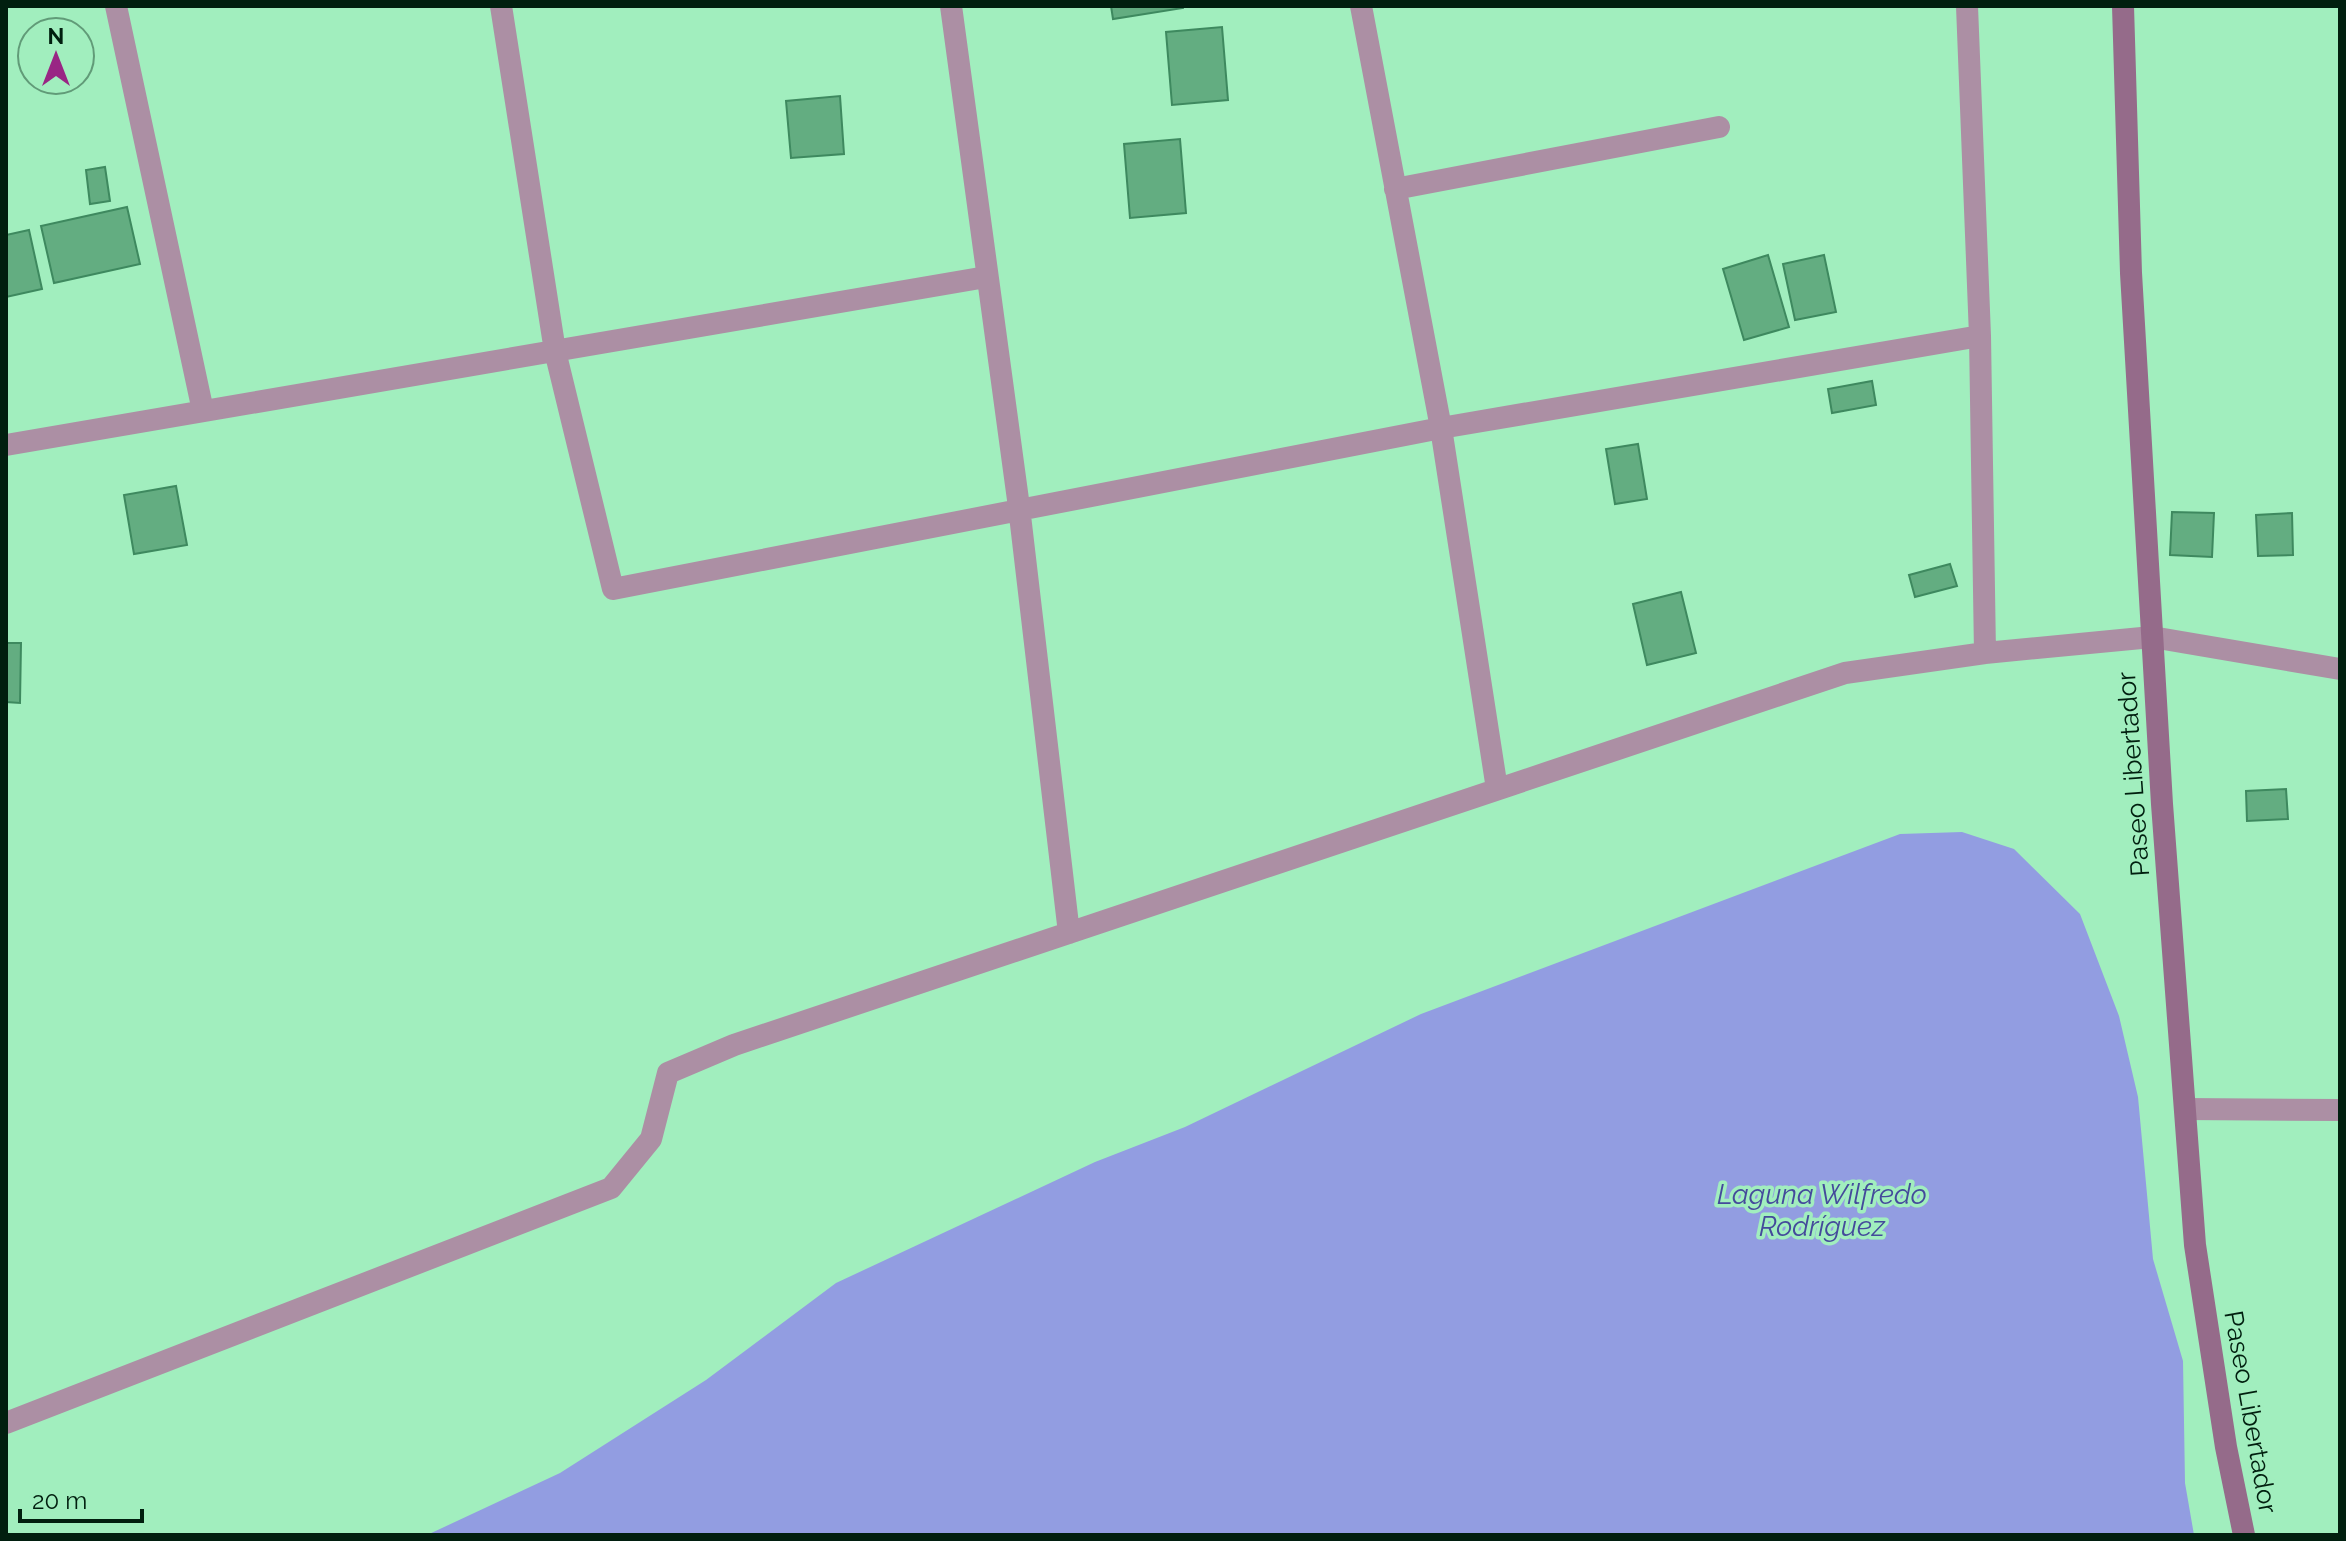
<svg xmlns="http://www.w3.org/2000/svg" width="2346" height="1541" font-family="Raleway,sans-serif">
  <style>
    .water { fill: #929de1 }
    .building { fill: #63ad81; stroke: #3e895f; stroke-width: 2 }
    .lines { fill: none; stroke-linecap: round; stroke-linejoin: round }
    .minor { stroke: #ac8fa4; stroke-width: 22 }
    .secondary { stroke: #956b8a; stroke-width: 22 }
    .labels { text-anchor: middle; stroke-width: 7; stroke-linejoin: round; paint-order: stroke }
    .street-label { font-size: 26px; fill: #011f0f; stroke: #a1eebe }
    .water-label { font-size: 28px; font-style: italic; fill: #444a9b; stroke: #a1eebe }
  </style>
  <rect width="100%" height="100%" fill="#a1eebe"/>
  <path class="water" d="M1962,832L2014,849L2080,914L2119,1016L2138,1097L2153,1259L2183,1361L2185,1483L2194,1535H427L560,1473L706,1380L836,1283L1095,1162L1185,1127L1421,1014L1900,834Z"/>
  <path class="building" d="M1111,6H1183V8L1113,19Z
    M1222,27L1228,100L1172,105L1166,32Z
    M840,96L844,154L791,158L786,101Z
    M1180,139L1186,213L1130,218L1124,144Z
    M105,167L110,201L90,204L86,170Z
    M127,207L140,264L54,283L41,226Z
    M29,230L42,289L6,297V235Z
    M1768,255L1789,327L1744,340L1723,269Z
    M1824,255L1836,312L1795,320L1783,264Z
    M1872,381L1876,405L1832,413L1828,389Z
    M1638,444L1647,499L1615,504L1606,449Z
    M176,486L187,545L134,554L124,495Z
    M2172,512L2214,513L2212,557L2170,555Z
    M2292,513L2293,555L2258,556L2256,515Z
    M1950,564L1957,586L1915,597L1909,575Z
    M1681,592L1696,653L1647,665L1633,604Z
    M6,643H21L20,703L6,702Z
    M2286,789L2288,819L2247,821L2246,791Z"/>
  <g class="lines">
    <path class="minor" d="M116,6L203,411
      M501,6L555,351L613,589L1441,428L1980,336
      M951,6L1019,507L1069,933
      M1361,6L1441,428L1497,789
      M1967,6L1980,336L1985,653
      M1395,189L1719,127
      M6,445L986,277
      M2185,1109L2340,1110
      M6,1423L611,1188L651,1139L668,1073L734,1045L1845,673L1985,653L2152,637L2340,669"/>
    <path class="secondary" d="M2123,6L2131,273L2162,804L2195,1245L2226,1447L2244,1535"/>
  </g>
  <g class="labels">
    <g class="street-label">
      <text transform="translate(2133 774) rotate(-94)" y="9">Paseo Libertador</text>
      <text transform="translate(2251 1412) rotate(80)" y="9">Paseo Libertador</text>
    </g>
    <g class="water-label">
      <text x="1822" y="1204">Laguna Wilfredo<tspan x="1822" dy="32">Rodríguez</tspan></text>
    </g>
  </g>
  <rect width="2346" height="1541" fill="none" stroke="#011f0f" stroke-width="16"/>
  <g transform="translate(56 56)"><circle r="38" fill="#a1eebe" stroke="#619b78" stroke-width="2"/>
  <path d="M0-6L14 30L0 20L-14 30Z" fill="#992684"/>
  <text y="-12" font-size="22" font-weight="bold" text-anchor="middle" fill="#011f0f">N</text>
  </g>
  <path d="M20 1509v12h122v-12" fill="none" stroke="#011f0f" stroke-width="4"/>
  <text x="32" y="1509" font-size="24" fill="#011f0f" stroke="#a1eebe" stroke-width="6" paint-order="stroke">20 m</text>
</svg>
